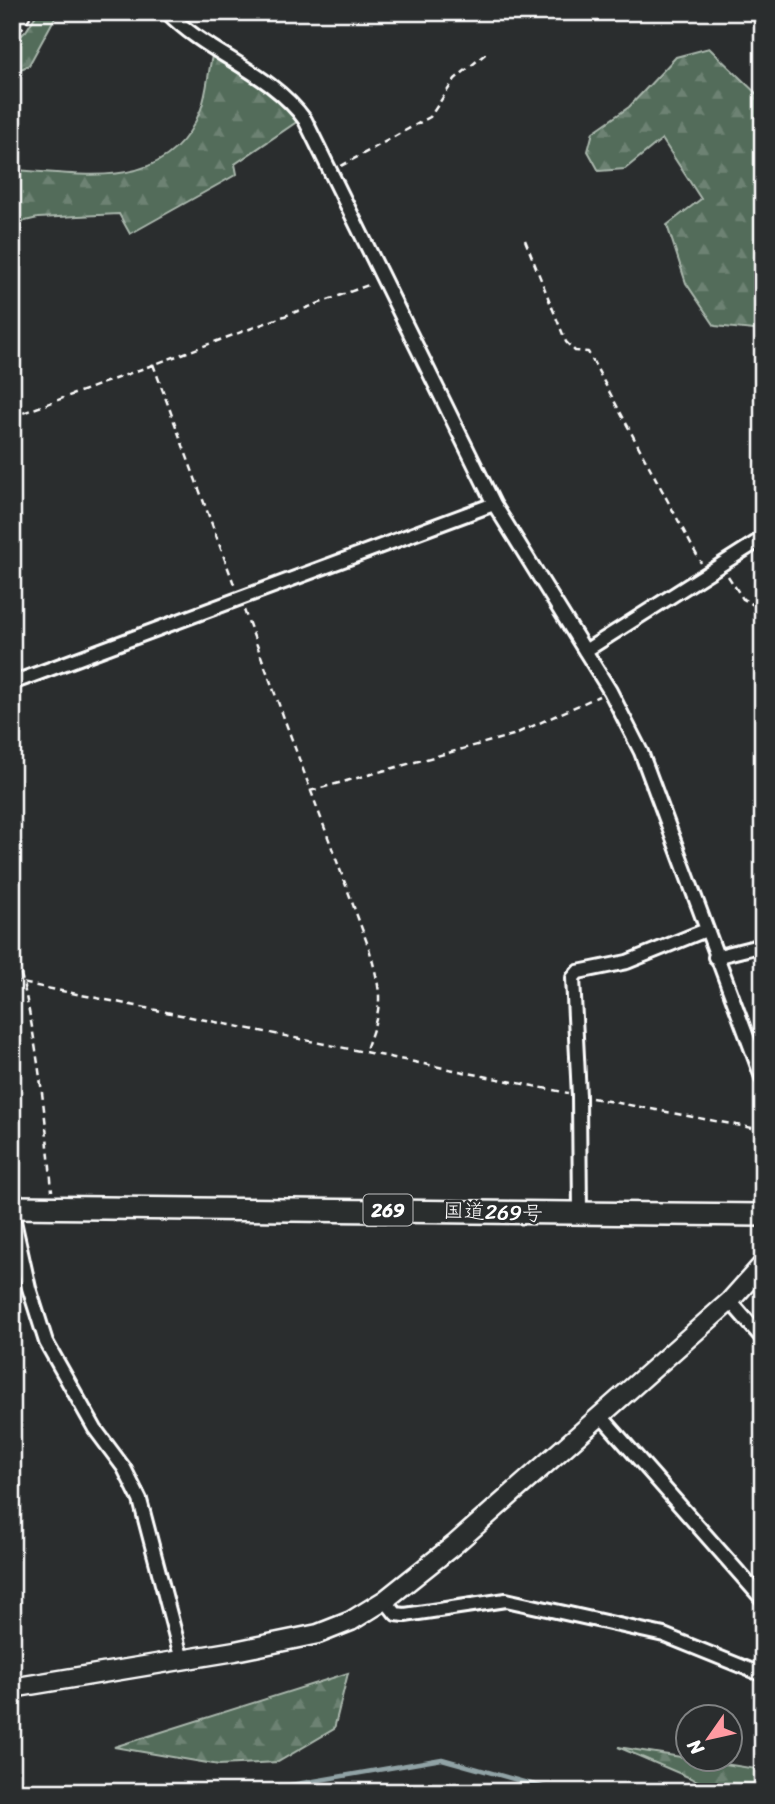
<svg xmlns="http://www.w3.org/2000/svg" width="775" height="1804" font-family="Sriracha,'Klee One',sans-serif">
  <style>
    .forest { fill: url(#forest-firs); stroke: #a9b6ac; stroke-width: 2 }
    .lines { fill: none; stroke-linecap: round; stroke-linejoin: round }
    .stream { stroke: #91a3a6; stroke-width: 4.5 }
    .street-casing { stroke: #fff; stroke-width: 18 }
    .secondary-casing { stroke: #fff; stroke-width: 23 }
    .highway-casing { stroke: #fff; stroke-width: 26 }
    .path { stroke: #fff; stroke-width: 2.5; stroke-dasharray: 7 5; stroke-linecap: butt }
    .street { stroke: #2a2d2e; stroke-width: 12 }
    .secondary { stroke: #2a2d2e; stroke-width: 18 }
    .highway { stroke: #2a2d2e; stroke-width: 21 }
    .labels { text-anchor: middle; stroke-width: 5; stroke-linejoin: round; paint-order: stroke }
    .shield { fill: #2a2d2e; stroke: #bfc0c0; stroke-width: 2 }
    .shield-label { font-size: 19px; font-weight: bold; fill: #fff }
    .street-label { font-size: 21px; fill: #fff; stroke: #2a2d2e }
  </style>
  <defs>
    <pattern id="forest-firs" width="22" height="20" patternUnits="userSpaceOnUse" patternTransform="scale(1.75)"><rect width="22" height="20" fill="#536c5a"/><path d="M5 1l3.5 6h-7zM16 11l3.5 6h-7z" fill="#6d8273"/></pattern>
  </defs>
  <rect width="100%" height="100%" fill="#2a2d2e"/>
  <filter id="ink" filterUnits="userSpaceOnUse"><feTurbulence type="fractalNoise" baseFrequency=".0143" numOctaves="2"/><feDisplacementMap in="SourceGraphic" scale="14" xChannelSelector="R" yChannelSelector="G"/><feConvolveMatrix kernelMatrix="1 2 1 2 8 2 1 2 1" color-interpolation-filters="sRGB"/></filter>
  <g filter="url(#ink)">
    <path class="forest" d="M38,12H58L29,65L12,74V44L26,31Z
      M709,48L763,100V331L715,326L686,283L667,225L701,199L662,139L625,169L599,171L588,151L593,132L629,107L676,57Z
      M212,56L284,101L298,121L235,164L237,174L130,234L119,214L38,218L12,224V170C85,173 168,195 201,109C207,93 208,73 212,56Z
      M348,1673L334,1729L278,1762L219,1765L114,1747Z
      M618,1747L763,1770V1792H723Z"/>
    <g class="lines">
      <path class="stream" d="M250,1792L442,1759L560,1792"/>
      <g class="street-casing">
        <path id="street" d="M167,12C208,55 270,71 305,120L494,504L610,691L641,752L763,1080
          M585,651L763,538
          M12,683L494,504
          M715,957L763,945
          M12,1212L29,1288L46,1342L95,1429L124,1468L140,1500L182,1660
          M580,1215L579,1096L573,978L578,972L627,962L706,930
          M730,1301L763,1339
          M600,1415L763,1600
          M385,1600L396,1614L405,1615L506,1600L664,1635L763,1675"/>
      </g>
      <g class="secondary-casing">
        <path id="secondary" d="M12,1688L235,1651L318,1634L351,1621L385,1600L454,1545L730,1301L763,1264"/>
      </g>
      <g class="highway-casing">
        <path id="highway" d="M12,1207L763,1215"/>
      </g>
      <path class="path" d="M12,42L34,12
        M341,166L430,117L455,79L489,51
        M525,240L566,342L575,351L588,352L701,563
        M153,364L235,587
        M12,417L371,284
        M728,576L743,599L763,610
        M244,610L369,948C383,999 383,1003 365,1052
        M310,791L513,735L599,696
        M12,939C35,1021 45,1106 52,1191
        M12,981L568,1093
        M592,1098L763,1130"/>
      <use href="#street" class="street"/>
      <use href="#secondary" class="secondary"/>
      <use href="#highway" class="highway"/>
    </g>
  </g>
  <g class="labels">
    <rect class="shield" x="363.5" y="1194.5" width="49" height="31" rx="5"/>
    <g class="shield-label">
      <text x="388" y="1217">269</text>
    </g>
    <g class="street-label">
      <text transform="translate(493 1212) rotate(2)" y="7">国道269号</text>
    </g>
  </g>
  <rect width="775" height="1804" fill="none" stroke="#2a2d2e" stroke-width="42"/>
  <rect x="21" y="21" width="733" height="1762" fill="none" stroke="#fff" stroke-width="2.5" filter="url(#ink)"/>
  <g transform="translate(709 1738) rotate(236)"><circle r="33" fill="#2a2d2e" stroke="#7f8182" stroke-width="2"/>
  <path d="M0-5L12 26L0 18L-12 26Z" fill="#ff9aa2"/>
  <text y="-10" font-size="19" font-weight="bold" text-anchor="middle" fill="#ffffff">N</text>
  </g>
</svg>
